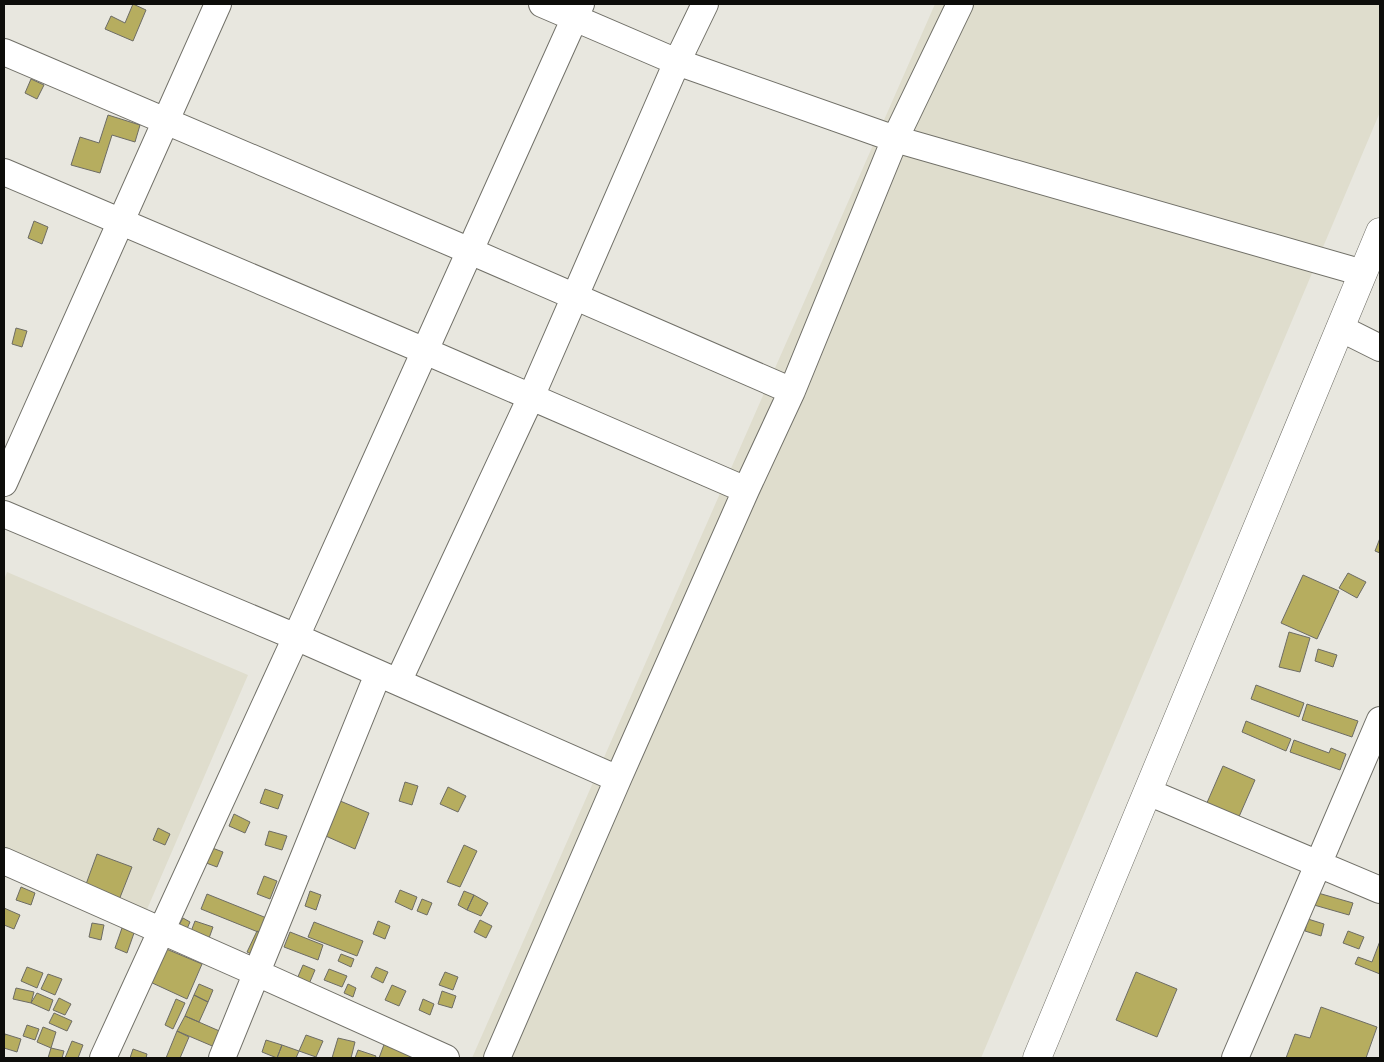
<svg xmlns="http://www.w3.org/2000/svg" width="1384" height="1062" font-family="'DM Sans',sans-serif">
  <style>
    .built { fill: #dfddcd }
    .building { fill: #b6ad5f; stroke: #6d6c65 }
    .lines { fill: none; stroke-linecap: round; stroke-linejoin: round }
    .minor-casing { stroke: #717068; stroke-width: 28 }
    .tertiary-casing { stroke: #717068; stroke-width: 29 }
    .minor { stroke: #fff; stroke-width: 26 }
    .tertiary { stroke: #fff; stroke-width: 28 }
  </style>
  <rect width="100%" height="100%" fill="#e8e7df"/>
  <path class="built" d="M935,4H1380V112L981,1058H472Z
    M7,572L248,675L145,914L4,852V580Z"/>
  <path class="building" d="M133,4L146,10L133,41L105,29L111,16L125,23Z
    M31,79L44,85L37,99L25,93Z
    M108,115L140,125L135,142L112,135L100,173L71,165L80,137L99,143Z
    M34,221L48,227L42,244L28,238Z
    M16,328L27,331L22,347L12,344Z
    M1380,538V553L1375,551Z
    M1348,573L1366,582L1357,598L1339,588Z
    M1303,575L1339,591L1317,639L1281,623Z
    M1289,632L1310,638L1300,672L1279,667Z
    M1318,649L1337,655L1333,667L1315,661Z
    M1256,685L1304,703L1299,717L1251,699Z
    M1307,704L1358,721L1352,737L1302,720Z
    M1246,721L1291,739L1286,751L1242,732Z
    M1294,740L1329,753L1331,748L1346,754L1340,770L1290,752Z
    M1223,766L1255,780L1238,819L1206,805Z
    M405,782L418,786L412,805L399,801Z
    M448,787L466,796L458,812L440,804Z
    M265,789L283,795L278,809L260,803Z
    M333,798L369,813L355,849L319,833Z
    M234,814L250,822L245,833L229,826Z
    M158,828L170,834L165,845L153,840Z
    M269,831L287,836L282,850L265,845Z
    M464,845L477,851L460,887L447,882Z
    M207,846L223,852L217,867L201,861Z
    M97,854L132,867L119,900L85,887Z
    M264,876L277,881L270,899L257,894Z
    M21,887L35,893L31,905L16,900Z
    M400,890L417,897L412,910L395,902Z
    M310,891L321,895L316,910L305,906Z
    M464,891L474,895L467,910L458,905Z
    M1318,893L1353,903L1349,915L1314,905Z
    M207,894L274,921L268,936L201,909Z
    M474,895L488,903L481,916L467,910Z
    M422,899L432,903L427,915L417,911Z
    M4,908L20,915L14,929L4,925Z
    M183,918L190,922L186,931L178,927Z
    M1308,919L1324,924L1321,936L1305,931Z
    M480,920L492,926L486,938L474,932Z
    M195,921L213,927L208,941L190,934Z
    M378,921L390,926L385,939L373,934Z
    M314,922L363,941L357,956L308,937Z
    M92,923L104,925L101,940L89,937Z
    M122,928L134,933L127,953L115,948Z
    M257,931L268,936L258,957L247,952Z
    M1348,931L1364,937L1359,949L1343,943Z
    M290,932L323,945L318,960L284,947Z
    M1380,941V974L1355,964L1358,957L1372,962Z
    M164,948L202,964L187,999L148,981Z
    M341,954L354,959L351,967L338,961Z
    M303,965L315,970L309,984L297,979Z
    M27,967L43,973L37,988L21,981Z
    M376,967L388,972L383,983L371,977Z
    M329,969L347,976L342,987L324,980Z
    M445,972L458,977L453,990L439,985Z
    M1136,972L1177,989L1157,1037L1116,1020Z
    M48,974L62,979L55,995L41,989Z
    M199,984L213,990L208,1002L194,995Z
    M348,984L356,988L353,997L344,993Z
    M392,985L406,991L399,1006L385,1000Z
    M16,988L34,992L31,1003L13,999Z
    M442,991L456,996L452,1008L438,1004Z
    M37,993L53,1000L49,1011L31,1003Z
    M194,995L208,1002L199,1022L185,1016Z
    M59,998L71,1004L65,1015L53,1010Z
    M176,999L185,1003L173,1029L165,1025Z
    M423,999L434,1004L430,1015L419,1010Z
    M1321,1007L1377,1027L1366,1058H1286L1295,1034L1310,1038Z
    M54,1013L72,1021L67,1031L49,1023Z
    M185,1016L224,1033L217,1048L177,1031Z
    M27,1025L39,1029L35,1040L23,1036Z
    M43,1027L56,1032L51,1048L37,1042Z
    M177,1031L189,1037L180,1058H166Z
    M5,1034L21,1039L17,1052L4,1048V1040Z
    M306,1035L323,1041L316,1057L299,1051Z
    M338,1038L355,1042L351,1058H332Z
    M266,1040L282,1045L277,1058L262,1052Z
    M72,1041L83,1045L78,1058H65Z
    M385,1042L429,1058H379Z
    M282,1045L299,1051L296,1058H277Z
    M51,1048L64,1051L62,1058H48Z
    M133,1049L147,1054L146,1058H130Z
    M358,1050L376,1056L375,1058H355Z"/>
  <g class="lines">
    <g class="minor-casing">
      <path id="minor" d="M542,4L677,62L895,139L1363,273
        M4,52L470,251L792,391
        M4,172L425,351L746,490
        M1340,328L1380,348
        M4,483L218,4
        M4,514L296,637L618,779
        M398,682L531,397L677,62L705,4
        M1148,792L1380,890
        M4,861L257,973L446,1058
        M103,1058L296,637L581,4
        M222,1058L378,674
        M497,1058L618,779L746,490L792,391L895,139L960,4
        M1235,1058L1380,720"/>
    </g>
    <g class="tertiary-casing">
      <path id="tertiary" d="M1037,1058L1380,232"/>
    </g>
    <use href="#minor" class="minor"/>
    <use href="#tertiary" class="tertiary"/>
  </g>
  <rect width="1384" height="1062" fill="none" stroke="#0d0d0a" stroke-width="10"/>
</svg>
